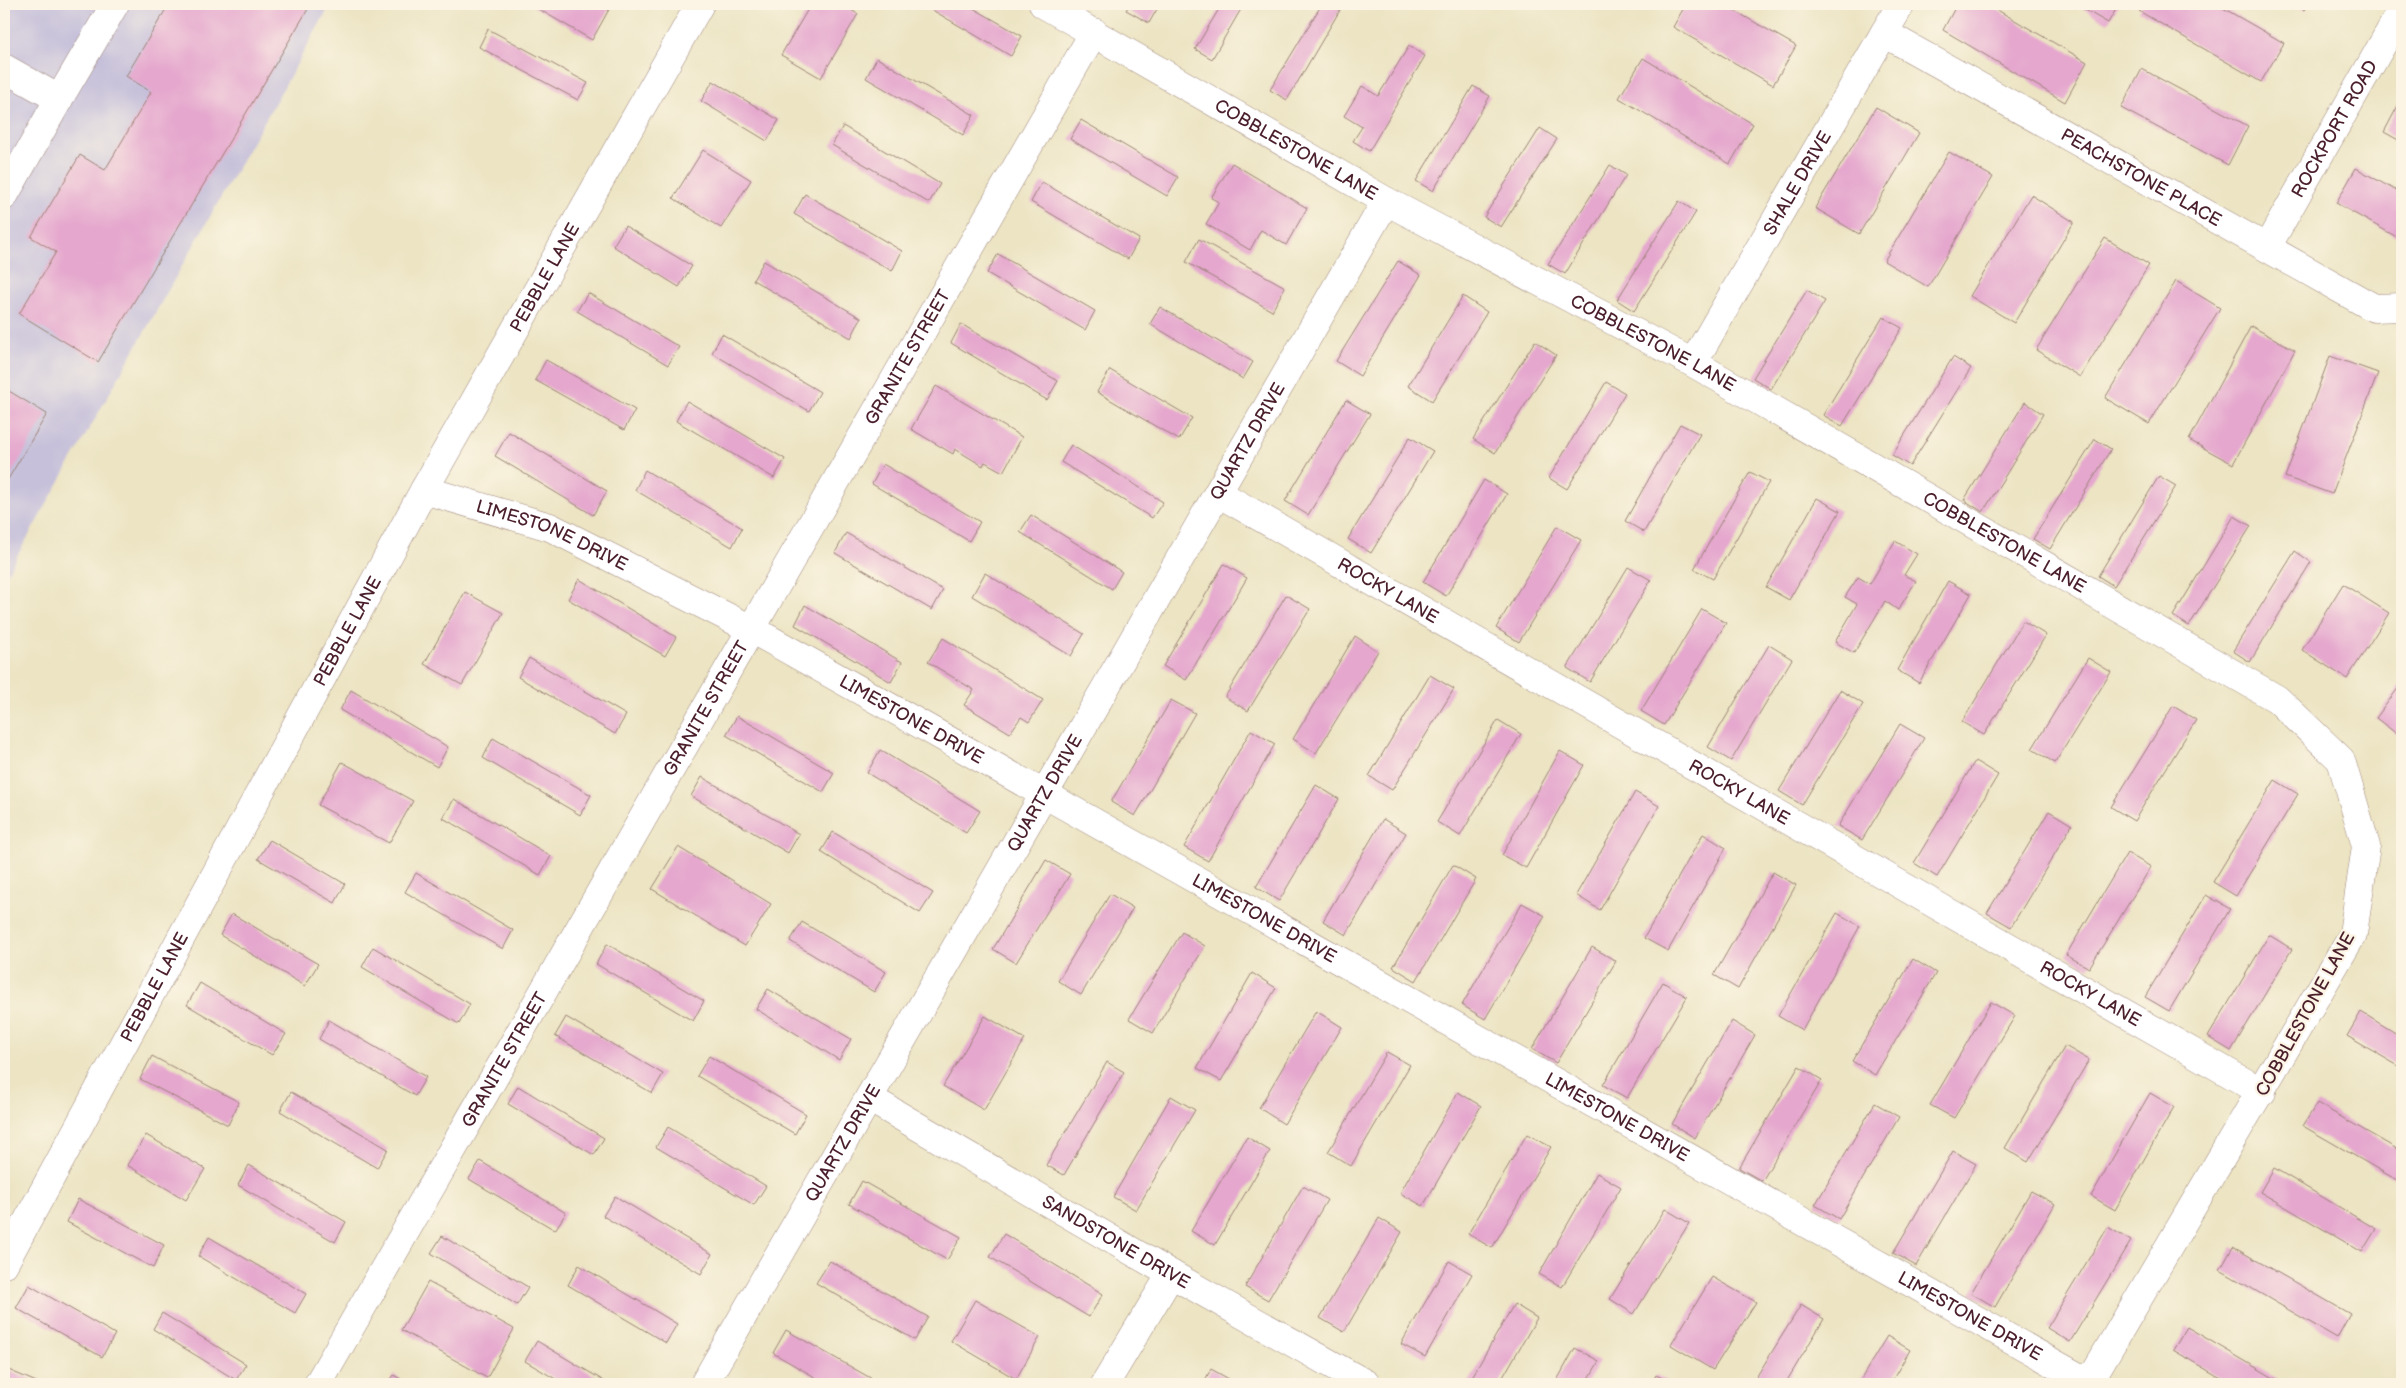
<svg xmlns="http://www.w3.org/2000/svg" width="2406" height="1388" font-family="'Balsamiq Sans',sans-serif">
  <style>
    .industrial { fill: #c6c0da }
    .building { fill: #e5a7ce }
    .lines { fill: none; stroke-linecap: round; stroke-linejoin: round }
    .minor-casing { stroke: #9b8277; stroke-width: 29 }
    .minor { stroke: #fff; stroke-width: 28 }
    .labels { text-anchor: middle; stroke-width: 4.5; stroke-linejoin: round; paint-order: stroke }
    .street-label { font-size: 18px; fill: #4a1f2b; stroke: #fcf5e5 }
  </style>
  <rect width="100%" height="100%" fill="#fcf5e5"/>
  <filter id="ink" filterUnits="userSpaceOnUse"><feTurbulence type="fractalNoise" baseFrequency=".02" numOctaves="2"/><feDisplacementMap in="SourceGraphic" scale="10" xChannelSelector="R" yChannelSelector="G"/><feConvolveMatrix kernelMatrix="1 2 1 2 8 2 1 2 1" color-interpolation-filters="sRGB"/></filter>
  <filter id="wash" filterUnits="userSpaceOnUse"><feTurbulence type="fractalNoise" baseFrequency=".0096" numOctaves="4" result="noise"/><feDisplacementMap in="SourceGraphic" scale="20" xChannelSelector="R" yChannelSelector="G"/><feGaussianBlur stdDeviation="1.12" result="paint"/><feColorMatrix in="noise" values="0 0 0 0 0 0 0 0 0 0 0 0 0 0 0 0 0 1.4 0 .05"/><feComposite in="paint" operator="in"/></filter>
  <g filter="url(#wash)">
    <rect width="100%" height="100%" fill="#ece4c3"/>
    <path class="industrial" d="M4,4H331L4,579Z"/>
    <g id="blocks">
      <path class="building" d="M169,4H197L201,6L203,4H311L98,362L19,314L56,252L31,237L80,155L105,170L151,92L126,76Z
        M534,4H612L592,40L533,6Z
        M811,4H841L858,14L821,78L781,55Z
        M922,4H966L1022,36L1011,56Z
        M1130,4H1160L1149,23L1126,10Z
        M1222,4H1244L1212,59L1195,49Z
        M1322,4L1343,5L1287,100L1270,90Z
        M1686,4H1723L1796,46L1773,85L1673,27Z
        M1957,4H1987L2087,62L2065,102L1943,30Z
        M2075,4H2119L2108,23Z
        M2143,4H2216L2284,43L2261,82L2139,11Z
        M2294,4H2307L2304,10Z
        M488,29L588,83L578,100L479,47Z
        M1409,46L1425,56L1369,151L1353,141L1362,127L1344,116L1362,86L1378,96Z
        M877,58L974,115L963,135L866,78Z
        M1643,58L1753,124L1730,164L1619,98Z
        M2142,69L2248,126L2228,165L2121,108Z
        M713,81L779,120L767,141L701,101Z
        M1473,86L1490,96L1433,191L1416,181Z
        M2402,98V142L2384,132Z
        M1876,107L1919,133L1859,234L1815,208Z
        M1081,120L1178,177L1167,196L1070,139Z
        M843,126L940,184L929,203L832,145Z
        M1540,128L1557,139L1501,227L1484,217Z
        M703,150L751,180L721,228L673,198Z
        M1949,152L1993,177L1928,287L1884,261Z
        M1232,163L1307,208L1286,245L1261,230L1250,250L1206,224L1219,202L1211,198Z
        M1610,165L1626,175L1565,274L1548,264Z
        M2356,168L2402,194V240L2336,203Z
        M1042,182L1139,239L1128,259L1031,202Z
        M805,194L902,251L892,271L794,214Z
        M2031,195L2074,222L2014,323L1970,296Z
        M1679,201L1696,212L1634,311L1617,300Z
        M625,226L692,266L679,287L613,246Z
        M2105,238L2149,265L2080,377L2036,350Z
        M1199,239L1285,287L1272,311L1186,262Z
        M998,254L1095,311L1085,330L987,273Z
        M764,261L861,318L851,338L753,280Z
        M1398,261L1421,275L1360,376L1336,361Z
        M2176,281L2220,308L2149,424L2105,398Z
        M1807,290L1825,301L1771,389L1753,378Z
        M588,293L679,347L668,365L577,311Z
        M1463,296L1487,312L1432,401L1408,386Z
        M1160,307L1253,362L1243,379L1150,324Z
        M1883,317L1902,328L1842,426L1823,415Z
        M961,324L1058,381L1047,400L951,343Z
        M2251,326L2295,350L2233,464L2189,440Z
        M722,334L820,392L809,411L712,353Z
        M1535,341L1556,355L1495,453L1473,439Z
        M2330,356L2378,373L2332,494L2285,477Z
        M1953,357L1971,368L1910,466L1892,455Z
        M546,360L635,410L624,430L535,380Z
        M1110,370L1192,418L1179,440L1097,392Z
        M1606,382L1625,393L1567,489L1549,478Z
        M936,386L1022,437L1003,472L985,462L983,466L955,449L953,454L911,429Z
        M4,388L47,414L4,486Z
        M1346,400L1370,414L1308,515L1285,501Z
        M687,401L785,459L774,478L676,421Z
        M2025,402L2043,414L1983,512L1964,500Z
        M1680,424L1700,434L1644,532L1625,521Z
        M509,432L607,491L593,515L495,456Z
        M1410,437L1433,451L1371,553L1348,539Z
        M2095,439L2111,449L2050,549L2033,539Z
        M1071,445L1163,502L1152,518L1061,462Z
        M883,464L980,522L969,541L872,484Z
        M645,470L742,528L732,547L635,490Z
        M1750,472L1769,482L1713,579L1694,569Z
        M2159,476L2176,486L2114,586L2098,576Z
        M1484,480L1507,494L1446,596L1423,582Z
        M1817,498L1840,511L1789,600L1766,587Z
        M1031,515L1122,572L1112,589L1020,532Z
        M2234,516L2251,526L2189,626L2173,616Z
        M1557,526L1581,540L1519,642L1496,628Z
        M846,533L943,590L932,610L835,553Z
        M1895,541L1917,554L1904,575L1916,581L1898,610L1885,601L1854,653L1835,642L1857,604L1845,597L1858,577L1870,584Z
        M2295,551L2311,562L2250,662L2233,651Z
        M1224,564L1247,578L1186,680L1163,666Z
        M1628,567L1651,580L1590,682L1567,668Z
        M985,573L1084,634L1071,656L972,596Z
        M579,579L676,637L665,656L568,599Z
        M1948,581L1971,594L1919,683L1897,670Z
        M2343,584L2389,613L2347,679L2302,650Z
        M465,592L503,613L462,685L424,664Z
        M1286,595L1310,609L1248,711L1225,697Z
        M805,605L902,662L891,682L795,625Z
        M1702,609L1726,623L1664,725L1641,711Z
        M2023,621L2046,635L1984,735L1962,722Z
        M1355,636L1378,651L1316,753L1293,739Z
        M943,638L1043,700L1029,722L1021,717L1010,733L964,705L974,690L928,662Z
        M1769,645L1792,659L1731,761L1708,747Z
        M529,658L626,715L615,734L518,677Z
        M2088,658L2111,672L2055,763L2032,749Z
        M1430,675L1454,689L1392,790L1369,776Z
        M2402,683V738L2376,718Z
        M351,690L448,747L437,767L340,710Z
        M1840,690L1863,704L1802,805L1779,791Z
        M1171,700L1195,713L1135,816L1111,802Z
        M2173,706L2196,720L2134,821L2111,807Z
        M737,716L834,773L823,792L726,735Z
        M1498,720L1521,734L1460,836L1437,822Z
        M1900,724L1924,738L1862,840L1838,826Z
        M1251,730L1275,744L1208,861L1184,847Z
        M493,738L591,795L580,815L483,758Z
        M880,750L980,811L966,833L867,773Z
        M1560,751L1584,765L1526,868L1502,855Z
        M1975,761L1998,775L1937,877L1914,863Z
        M342,762L413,801L389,843L318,805Z
        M702,777L799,834L788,853L691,796Z
        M2275,780L2298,794L2236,896L2213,882Z
        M1316,785L1339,799L1279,901L1256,887Z
        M1635,792L1659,806L1600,910L1576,895Z
        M454,799L551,856L540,875L443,818Z
        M2049,811L2072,825L2011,927L1987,913Z
        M1383,819L1406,833L1346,935L1323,921Z
        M833,832L933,893L920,913L821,852Z
        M1703,834L1726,848L1668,951L1644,938Z
        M270,840L345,884L335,903L258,859Z
        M678,847L771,904L745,946L652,889Z
        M2127,853L2151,867L2089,968L2066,955Z
        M1046,860L1070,874L1016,963L993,949Z
        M1453,865L1476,879L1416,981L1393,967Z
        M1773,872L1796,885L1738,989L1714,975Z
        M416,873L513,930L503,949L405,892Z
        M1110,894L1133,908L1081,995L1058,981Z
        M2206,895L2230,909L2169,1011L2145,997Z
        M1522,903L1545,916L1485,1019L1462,1005Z
        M1837,913L1860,926L1802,1030L1778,1016Z
        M232,914L318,964L305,986L220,935Z
        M802,922L886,972L874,992L790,941Z
        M1182,932L1205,946L1153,1033L1129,1019Z
        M2269,935L2292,949L2231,1051L2208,1037Z
        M607,944L704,1001L693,1021L596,964Z
        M373,947L470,1004L459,1024L362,967Z
        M1592,947L1616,961L1556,1063L1532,1049Z
        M1913,959L1936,973L1875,1075L1852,1061Z
        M1252,973L1276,988L1221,1081L1197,1068Z
        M1663,982L1687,997L1627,1098L1603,1085Z
        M200,983L286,1034L272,1055L187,1005Z
        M768,989L851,1039L839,1060L756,1009Z
        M1991,1002L2015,1016L1954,1118L1930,1105Z
        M1316,1011L1342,1027L1284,1124L1259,1108Z
        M2361,1012L2402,1037V1068L2347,1036Z
        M985,1016L1025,1039L984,1110L943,1086Z
        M566,1017L663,1074L652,1093L555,1036Z
        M329,1020L426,1077L415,1096L319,1039Z
        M1732,1021L1755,1035L1695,1138L1672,1124Z
        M2065,1046L2089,1060L2028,1162L2005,1148Z
        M1387,1052L1410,1065L1351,1166L1328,1152Z
        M152,1056L239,1102L228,1125L140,1079Z
        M709,1056L806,1114L795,1134L697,1076Z
        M1107,1062L1124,1072L1064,1175L1046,1165Z
        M1799,1066L1822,1080L1762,1181L1739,1168Z
        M518,1086L604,1138L594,1155L508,1104Z
        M291,1092L388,1149L377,1168L280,1111Z
        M1458,1092L1481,1106L1423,1206L1400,1193Z
        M2150,1093L2174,1107L2115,1210L2091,1196Z
        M1171,1096L1195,1110L1136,1210L1113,1197Z
        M1875,1103L1899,1117L1839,1219L1815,1205Z
        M2317,1103L2402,1152V1183L2303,1126Z
        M668,1127L766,1186L754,1205L656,1147Z
        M1527,1134L1551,1147L1492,1248L1468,1234Z
        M146,1135L205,1169L186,1200L127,1165Z
        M1247,1137L1270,1151L1215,1245L1191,1231Z
        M1953,1151L1976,1164L1916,1266L1893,1253Z
        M480,1161L566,1213L555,1230L469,1179Z
        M249,1165L346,1222L335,1242L238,1185Z
        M2274,1168L2376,1229L2362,1252L2260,1192Z
        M1597,1173L1621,1187L1562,1287L1539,1274Z
        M862,1181L961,1237L947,1260L849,1204Z
        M1303,1186L1327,1200L1268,1300L1245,1287Z
        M2031,1191L2055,1204L1995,1307L1971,1293Z
        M615,1196L712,1254L701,1274L603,1216Z
        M78,1199L164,1245L153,1268L67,1222Z
        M1665,1209L1689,1223L1634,1314L1610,1299Z
        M1379,1218L1402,1232L1344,1332L1320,1318Z
        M2108,1227L2131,1241L2070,1342L2047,1328Z
        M1004,1234L1103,1294L1089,1317L990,1257Z
        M442,1236L528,1287L517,1305L431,1253Z
        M209,1237L306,1294L295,1313L198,1256Z
        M2233,1247L2350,1314L2337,1338L2220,1270Z
        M830,1261L928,1317L915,1340L816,1283Z
        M1449,1261L1472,1274L1425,1357L1401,1344Z
        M579,1265L677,1324L666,1343L568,1285Z
        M1712,1277L1756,1302L1713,1370L1671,1345Z
        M428,1282L514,1329L487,1378L401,1330Z
        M29,1285L115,1334L102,1357L16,1308Z
        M975,1300L1040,1337L1016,1379L951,1341Z
        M1514,1304L1537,1318L1499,1384H1468Z
        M1801,1305L1824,1319L1785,1384H1752Z
        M162,1313L246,1364L236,1380L153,1329Z
        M2187,1327L2284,1384H2231L2173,1350Z
        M786,1330L881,1384H827L773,1353Z
        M1887,1336L1910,1350L1890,1384H1858Z
        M537,1341L609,1384H564L525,1361Z
        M1575,1348L1599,1361L1586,1384H1555Z
        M4,1368L41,1384H4Z
        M1211,1369L1238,1384H1203Z
        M394,1375L409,1384H388Z
        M1656,1375L1673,1384H1651Z"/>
    </g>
  </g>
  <g filter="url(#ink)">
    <use href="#blocks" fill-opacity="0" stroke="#9b8277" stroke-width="1"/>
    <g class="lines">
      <g class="minor-casing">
        <g id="minor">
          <path id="s1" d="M1043,4L1386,201L1693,363L2277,699L2341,760L2366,846L2353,934L2088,1384"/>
          <path id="s2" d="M1884,33L2374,308L2402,307"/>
          <path d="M4,68L59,99L115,4"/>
          <path d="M4,196L59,99"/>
          <path id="s3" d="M2267,247L2402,10"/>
          <path id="s4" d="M1693,363L1901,4"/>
          <path id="s5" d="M424,490L550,527L753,630L2089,1383"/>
          <path id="s6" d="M1218,493L2262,1092"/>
          <path id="s7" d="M869,1098L1171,1274L1366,1384"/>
          <path id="s8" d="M4,1264L424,490L700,4"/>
          <path id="s9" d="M318,1384L1094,32"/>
          <path id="s10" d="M704,1384L1386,201"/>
          <path d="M1105,1384L1171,1274"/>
        </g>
      </g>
      <use href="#minor" class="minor"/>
    </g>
  </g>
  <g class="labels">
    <g class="street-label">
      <text dy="6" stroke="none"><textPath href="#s3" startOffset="136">ROCKPORT ROAD</textPath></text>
      <text dy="6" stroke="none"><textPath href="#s1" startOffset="292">COBBLESTONE LANE</textPath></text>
      <text dy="6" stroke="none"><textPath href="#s2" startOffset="295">PEACHSTONE PLACE</textPath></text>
      <text dy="6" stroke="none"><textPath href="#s4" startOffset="208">SHALE DRIVE</textPath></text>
      <text dy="6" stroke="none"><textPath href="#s8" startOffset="1125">PEBBLE LANE</textPath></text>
      <text dy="6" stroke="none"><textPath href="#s1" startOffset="698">COBBLESTONE LANE</textPath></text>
      <text dy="6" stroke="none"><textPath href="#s9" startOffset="1184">GRANITE STREET</textPath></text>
      <text dy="6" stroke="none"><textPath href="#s10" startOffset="1088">QUARTZ DRIVE</textPath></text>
      <text dy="6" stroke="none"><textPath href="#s5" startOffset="136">LIMESTONE DRIVE</textPath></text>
      <text dy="6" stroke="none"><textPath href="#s1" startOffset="1102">COBBLESTONE LANE</textPath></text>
      <text dy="6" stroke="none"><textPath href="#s6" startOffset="196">ROCKY LANE</textPath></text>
      <text dy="6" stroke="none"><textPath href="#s8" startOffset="720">PEBBLE LANE</textPath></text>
      <text dy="6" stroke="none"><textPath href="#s9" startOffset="779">GRANITE STREET</textPath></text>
      <text dy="6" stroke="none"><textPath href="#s5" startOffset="541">LIMESTONE DRIVE</textPath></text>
      <text dy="6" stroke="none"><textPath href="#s10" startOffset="682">QUARTZ DRIVE</textPath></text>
      <text dy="6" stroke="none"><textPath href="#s6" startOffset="601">ROCKY LANE</textPath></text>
      <text dy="6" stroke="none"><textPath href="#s5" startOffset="946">LIMESTONE DRIVE</textPath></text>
      <text dy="6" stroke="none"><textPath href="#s8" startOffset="315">PEBBLE LANE</textPath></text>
      <text dy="6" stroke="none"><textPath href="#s6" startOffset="1006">ROCKY LANE</textPath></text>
      <text transform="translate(2305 1014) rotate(-61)" y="6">COBBLESTONE LANE</text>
      <text dy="6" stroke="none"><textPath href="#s9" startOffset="374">GRANITE STREET</textPath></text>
      <text dy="6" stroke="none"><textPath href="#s5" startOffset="1351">LIMESTONE DRIVE</textPath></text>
      <text dy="6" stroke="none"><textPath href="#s10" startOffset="278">QUARTZ DRIVE</textPath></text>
      <text dy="6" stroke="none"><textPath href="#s7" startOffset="286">SANDSTONE DRIVE</textPath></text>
      <text dy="6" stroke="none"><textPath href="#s5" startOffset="1756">LIMESTONE DRIVE</textPath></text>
    </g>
  </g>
  <rect width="2406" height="1388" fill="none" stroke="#fcf5e5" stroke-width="20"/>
</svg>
